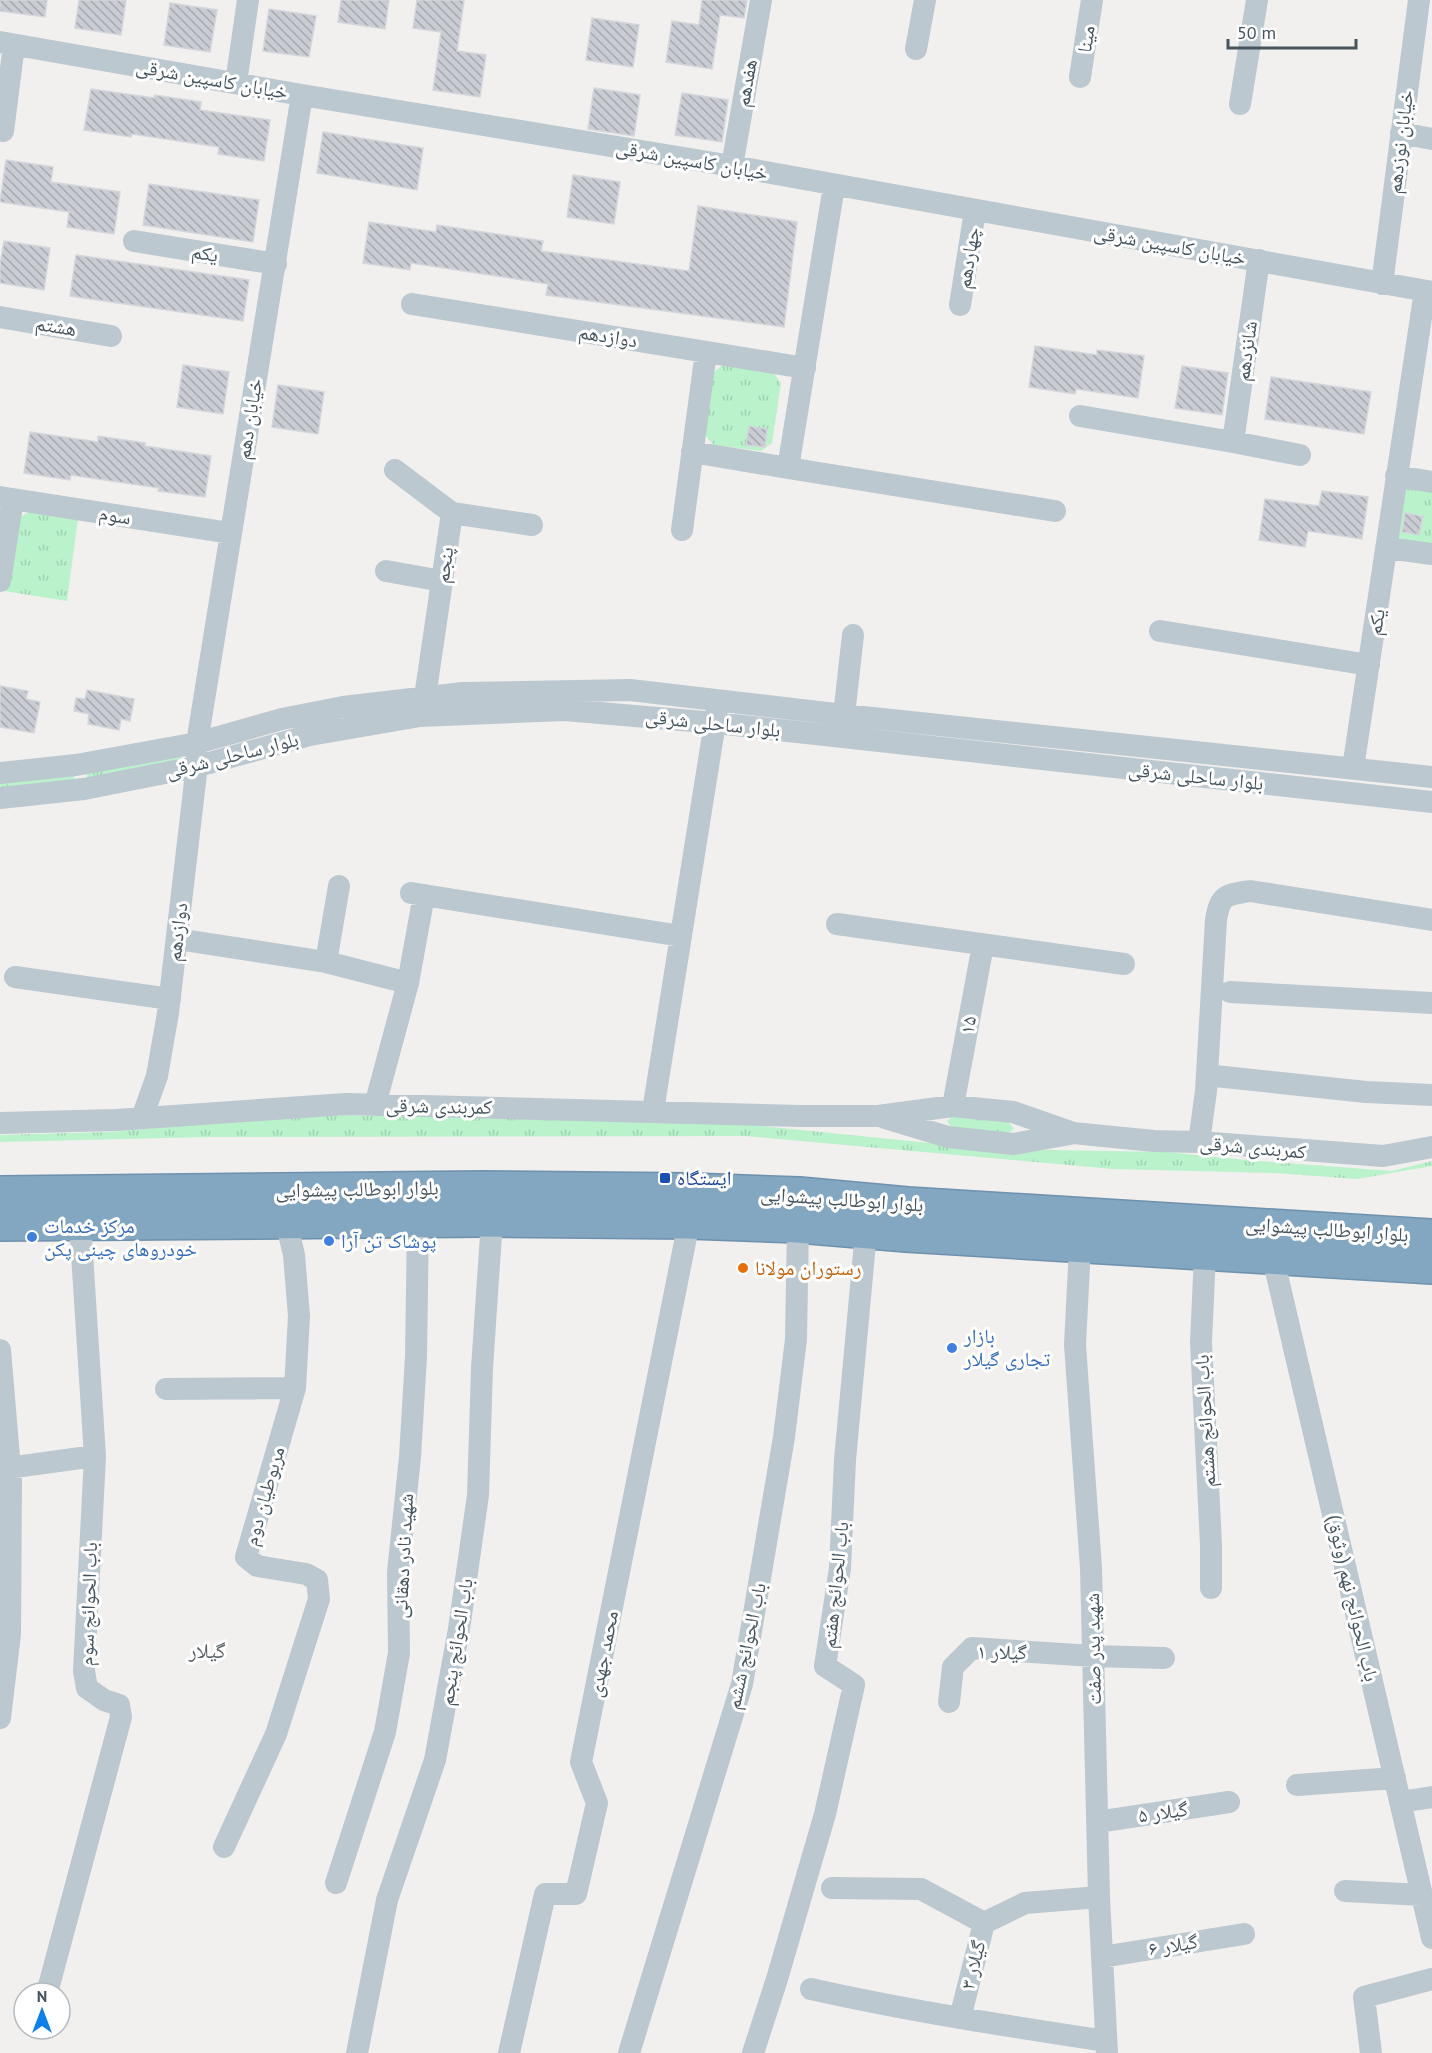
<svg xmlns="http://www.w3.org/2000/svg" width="1432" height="2053" font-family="'PT Sans','Noto Naskh Arabic',sans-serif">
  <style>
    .park { fill: url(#park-tufts) }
    .building { fill: url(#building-back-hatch); stroke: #d3d6db; stroke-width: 1.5 }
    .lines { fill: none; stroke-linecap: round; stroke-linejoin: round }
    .highway-casing { stroke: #6e91ad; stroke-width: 36 }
    .minor { stroke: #bcc8cf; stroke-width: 22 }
    .highway { stroke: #83a6c1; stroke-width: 33 }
    .transit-dot { fill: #1a4fb4; stroke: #fff; stroke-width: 2 }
    .shop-dot { fill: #3f7fe0; stroke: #fff; stroke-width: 2 }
    .food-dot { fill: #e8710a; stroke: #fff; stroke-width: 2 }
    .labels { text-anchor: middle; stroke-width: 6; stroke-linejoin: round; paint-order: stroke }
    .street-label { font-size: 20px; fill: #46545e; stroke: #fff }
    .transit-label { font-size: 20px; fill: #164399; stroke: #fff; text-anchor: start }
    .shop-label { font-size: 20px; fill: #366cbe; stroke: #fff; text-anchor: start }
    .food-label { font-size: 20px; fill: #c56008; stroke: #fff; text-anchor: start }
    .neighbourhood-label { font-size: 21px; fill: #5b6065; stroke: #fff }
  </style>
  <defs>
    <pattern id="park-tufts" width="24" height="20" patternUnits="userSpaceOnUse" patternTransform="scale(1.5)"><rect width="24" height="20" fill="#baf2cc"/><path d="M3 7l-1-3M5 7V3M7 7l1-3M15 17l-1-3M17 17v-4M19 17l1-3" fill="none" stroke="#a1d1b2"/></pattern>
    <pattern id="building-back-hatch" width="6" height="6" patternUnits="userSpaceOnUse" patternTransform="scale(1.5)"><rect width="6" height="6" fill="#c9ccd2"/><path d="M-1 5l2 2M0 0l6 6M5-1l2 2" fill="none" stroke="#a5a8ae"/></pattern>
  </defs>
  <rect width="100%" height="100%" fill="#f2efef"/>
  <path class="park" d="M724,364L772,371L781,383L772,443L761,451L714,445L704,434L713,373Z
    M1407,483L1432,486V544L1398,539Z
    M29,512L78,519L67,601L4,591L14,520Z
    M179,752L182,760L87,779V771Z
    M73,774L75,780L0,788V780Z
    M955,1114L1006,1118L1014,1129L1006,1135L955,1132L947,1121Z
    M344,1115L742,1124L989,1149L1167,1152L1247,1160L1392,1171L1432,1161V1166L1357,1179L1275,1173L1112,1169L745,1136L208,1137L0,1142V1135L108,1132L200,1124Z"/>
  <path class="building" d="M0,0H47L45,17L0,11Z
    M79,0H126L121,35L75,28Z
    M341,0H389L385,29L338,22Z
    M417,0H464L457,51L486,55L480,97L433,90L441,32L413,28Z
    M702,0H747L744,18L720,15L712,69L666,62L672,21L699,25Z
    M170,3L217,10L210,52L164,45Z
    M269,9L316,16L309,57L263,51Z
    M592,18L639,25L633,67L586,60Z
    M594,88L640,95L634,136L588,129Z
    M91,89L154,98L155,95L201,102L200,110L270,120L264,161L218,154L219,147L132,134L131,137L84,130Z
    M682,93L728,100L722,142L675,135Z
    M323,132L423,148L417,190L317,173Z
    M6,160L53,167L51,182L120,192L114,234L67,227L69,212L0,202Z
    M573,175L620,182L614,224L567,217Z
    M149,184L259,200L253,242L143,225Z
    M698,206L797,222L784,327L546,295L548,284L490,275L411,263L410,270L363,263L369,222L436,232L437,225L483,232L543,241L541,251L689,271Z
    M4,241L50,248L44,290L0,283V265Z
    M76,255L249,280L243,321L70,296Z
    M1035,346L1097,355V350L1144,356L1138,398L1076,389L1075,394L1029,387Z
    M183,365L229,372L223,414L177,407Z
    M1182,366L1228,373L1222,415L1175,408Z
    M1271,377L1371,392L1364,434L1265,419Z
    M278,385L324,392L318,434L272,427Z
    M749,426L767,429L765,447L746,445Z
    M30,432L98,442V436L145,443V446L211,456L205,497L158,491L159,488L71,475L70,480L24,473Z
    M1322,491L1368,497L1362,539L1308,531L1305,547L1259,540L1265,499L1319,506Z
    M1405,513L1423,516L1419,535L1402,532Z
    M0,686L28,691L26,699L40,702L34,733L0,727Z
    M87,690L134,699L130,721L121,719L119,730L88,724L89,714L74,711L76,698L85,699Z"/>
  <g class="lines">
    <g class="highway-casing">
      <path id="highway" d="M0,1193L482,1188L690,1190L799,1194L908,1204L1432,1236
        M0,1224L482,1220L689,1222L798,1226L906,1235L1432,1267"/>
    </g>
    <path class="minor" d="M0,42L302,95L732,166L1432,292
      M916,49L925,0
      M1080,77L1092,0
      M236,83L248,0
      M1240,104L1257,0
      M3,131L14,45
      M1401,133L1432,139
      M732,166L761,0
      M834,186L788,468L1055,511
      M134,241L276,264
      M1382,284L1419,0
      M412,304L805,368
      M960,305L975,211
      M0,317L111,336
      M1080,416L1233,442L1259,260
      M1233,442L1300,455
      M692,452L788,468
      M395,470L452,513
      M1396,476L1432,482
      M0,497L230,533
      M682,530L706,352
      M1388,548L1432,554
      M386,571L442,581
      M0,581L13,499
      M1160,631L1369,665
      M425,697L452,513L532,525
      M844,715L853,635
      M1353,768L1425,291
      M0,773L76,765L197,743L282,719L343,707L463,693L630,690L844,715L1432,777
      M0,798L84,789L195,767L310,735L420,716L565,710L716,723L1432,802
      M411,893L681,936
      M837,924L1124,964
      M177,939L326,962L408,983
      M326,962L339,886
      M15,977L170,999
      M1230,992L1432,1003
      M1215,1076L1366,1092L1432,1095
      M375,1105L408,983L424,895
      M953,1106L983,945
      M653,1111L717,710
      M142,1118L157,1076L168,1013L197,765V743L302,95
      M885,1118L948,1137L1013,1144L1070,1134
      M0,1123L116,1120L346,1104L801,1116H878L953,1106L1013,1112L1073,1133L1154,1141L1199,1142L1383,1156L1432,1147
      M1199,1142L1206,1091L1216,920C1220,895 1225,895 1250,891L1432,920
      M1080,1246L1075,1345L1091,1568L1099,1897L1107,2053
      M1205,1254L1201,1342L1211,1545V1588
      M1273,1258L1432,1938
      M0,1350L11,1481L10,1634L0,1718
      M166,1389L295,1388
      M0,1469L95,1456
      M949,1702L953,1667L972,1648L1093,1656L1164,1658
      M1297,1785L1395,1778
      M1400,1802L1432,1797
      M1097,1822L1229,1802
      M224,1847L276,1734L319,1599L317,1580L306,1574L257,1566L246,1557L295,1388L299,1316L294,1255L286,1221
      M336,1883L385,1732L399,1653L398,1572L410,1457L416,1357L418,1221
      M832,1888L921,1889L984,1923
      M1345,1891L1422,1895
      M1102,1957L1244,1934
      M811,1989C909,2011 1007,2026 1106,2041
      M47,1993L121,1717L119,1705L104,1700L87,1688L84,1671L95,1456L80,1223
      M960,2018L984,1923L1025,1903L1099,1897
      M357,2053L387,1900L435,1760L459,1629L478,1495L482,1368L492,1220
      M509,2053L545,1894H576L597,1803L581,1762L689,1222
      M629,2053L742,1684L784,1437L796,1339L798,1226
      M753,2053L777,1979L825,1814L854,1685L825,1666L840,1568L845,1460L866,1232
      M1371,2053L1364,1997L1432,1979"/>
    <use href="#highway" class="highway"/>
  </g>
  <rect class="transit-dot" x="659" y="1172" width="12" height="12" rx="3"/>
  <g class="shop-dot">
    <circle cx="32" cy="1237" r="6"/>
    <circle cx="329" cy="1241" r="6"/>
    <circle cx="952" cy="1348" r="6"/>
  </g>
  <circle class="food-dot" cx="743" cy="1268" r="6"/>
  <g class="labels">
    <g class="street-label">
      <text transform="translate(1086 39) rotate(-81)" y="7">مینا</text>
      <text transform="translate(212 79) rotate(10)" y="7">خیابان کاسپین شرقی</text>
      <text transform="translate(746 83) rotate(-80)" y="7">هفدهم</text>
      <text transform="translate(1400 142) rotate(-83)" y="7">خیابان نوزدهم</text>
      <text transform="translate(692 160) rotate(10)" y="7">خیابان کاسپین شرقی</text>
      <text transform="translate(1170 245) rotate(10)" y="7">خیابان کاسپین شرقی</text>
      <text transform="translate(205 253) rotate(9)" y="7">یکم</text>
      <text transform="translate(968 258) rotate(-81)" y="7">چهاردهم</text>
      <text transform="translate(56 326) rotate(9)" y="7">هشتم</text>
      <text transform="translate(608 336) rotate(9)" y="7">دوازدهم</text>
      <text transform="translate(1246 351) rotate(-82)" y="7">شانزدهم</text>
      <text transform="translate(249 419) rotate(-81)" y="7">خیابان دهم</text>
      <text transform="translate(115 515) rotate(9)" y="7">سوم</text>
      <text transform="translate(444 565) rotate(-82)" y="7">پنجم</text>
      <text transform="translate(1376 622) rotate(-81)" y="7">یکم</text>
      <text transform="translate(713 723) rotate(6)" y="7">بلوار ساحلی شرقی</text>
      <text transform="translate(232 755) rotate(-14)" y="7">بلوار ساحلی شرقی</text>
      <text transform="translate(1196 776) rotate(6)" y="7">بلوار ساحلی شرقی</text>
      <text transform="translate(177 932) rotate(-83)" y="7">دوازدهم</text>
      <text transform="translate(968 1025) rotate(-79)" y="7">۱۵</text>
      <text transform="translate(439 1106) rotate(1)" y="7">کمربندی شرقی</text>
      <text transform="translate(1253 1147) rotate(5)" y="7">کمربندی شرقی</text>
      <text transform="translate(357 1189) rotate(-1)" y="7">بلوار ابوطالب پیشوایی</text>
      <text transform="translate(842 1199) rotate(4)" y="7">بلوار ابوطالب پیشوایی</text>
      <text transform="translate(1327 1229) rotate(4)" y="7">بلوار ابوطالب پیشوایی</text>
      <text transform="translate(1205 1421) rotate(-93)" y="7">باب الحوائج هشتم</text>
      <text transform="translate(264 1496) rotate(-74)" y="7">مربوطیان دوم</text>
      <text transform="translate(403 1556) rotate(-87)" y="7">شهید نادر دهقانی</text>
      <text transform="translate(835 1585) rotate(-84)" y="7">باب الحوائج هفتم</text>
      <text transform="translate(1353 1598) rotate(77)" y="7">باب الحوائج نهم (وثوق)</text>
      <text transform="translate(88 1604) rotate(-88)" y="7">باب الحوائج سوم</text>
      <text transform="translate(456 1642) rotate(-81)" y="7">باب الحوائج پنجم</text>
      <text transform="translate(746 1646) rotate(-78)" y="7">باب الحوائج ششم</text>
      <text transform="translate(1093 1649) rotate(-91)" y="7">شهید پدر صفت</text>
      <text transform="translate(1002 1652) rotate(1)" y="7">گیلار ۱</text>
      <text transform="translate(603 1654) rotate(-79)" y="7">محمد جهدی</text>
      <text transform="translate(1163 1812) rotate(-8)" y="7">گیلار ۵</text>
      <text transform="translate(1173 1945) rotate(-9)" y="7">گیلار ۶</text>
      <text transform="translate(973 1965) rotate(-76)" y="7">گیلار ۳</text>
    </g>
    <g class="transit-label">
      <text x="677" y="1185">ایستگاه</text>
    </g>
    <g class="shop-label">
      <text x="44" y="1233">مرکز خدمات<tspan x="44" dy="23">خودروهای چینی پکن</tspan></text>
      <text x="341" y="1248">پوشاک تن آرا</text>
      <text x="964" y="1343">بازار<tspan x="964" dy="23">تجاری گیلار</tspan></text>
    </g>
    <g class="food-label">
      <text x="755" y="1275">رستوران مولانا</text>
    </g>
    <g class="neighbourhood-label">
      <text x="207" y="1658">گیلار</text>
    </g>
  </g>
  <g transform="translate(42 2011)"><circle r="28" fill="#ffffff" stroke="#b5bbbf" stroke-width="1.5"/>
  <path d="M0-4.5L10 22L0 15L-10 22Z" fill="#0c7fef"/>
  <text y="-9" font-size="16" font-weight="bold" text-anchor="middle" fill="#46545e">N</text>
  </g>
  <path d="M1228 39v9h128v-9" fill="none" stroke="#46545e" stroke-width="3"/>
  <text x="1237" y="39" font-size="18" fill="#46545e" stroke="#ffffff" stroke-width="4.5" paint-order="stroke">50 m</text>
</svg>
